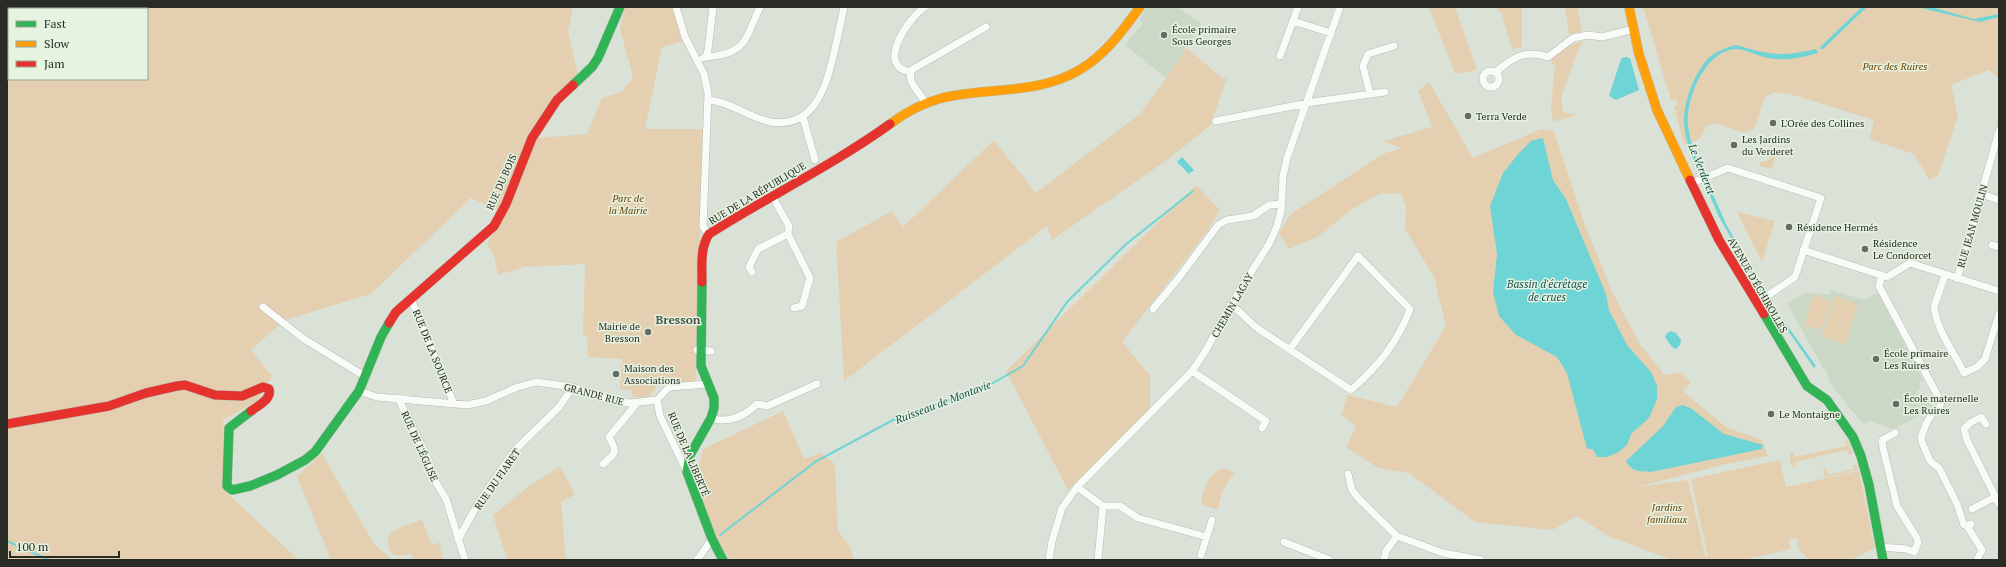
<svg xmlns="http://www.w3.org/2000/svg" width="2006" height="567" font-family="'PT Serif',serif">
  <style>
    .built { fill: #cbd8c5 }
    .green { fill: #e4d0b0; fill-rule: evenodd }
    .water { fill: #6fd4d5 }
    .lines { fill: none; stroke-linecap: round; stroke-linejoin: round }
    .stream { stroke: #6fd4d5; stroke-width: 2 }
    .street-casing { stroke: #b6bcb4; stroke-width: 8 }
    .fast-casing { stroke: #b6bcb4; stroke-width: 10 }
    .slow-casing { stroke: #b6bcb4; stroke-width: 10 }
    .jam-casing { stroke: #b6bcb4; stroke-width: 10 }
    .street { stroke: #f9fbf9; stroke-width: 7 }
    .fast { stroke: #30b455; stroke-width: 9 }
    .slow { stroke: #ff9f0a; stroke-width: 9 }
    .jam { stroke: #e5322d; stroke-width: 9 }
    .poi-dot { fill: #666c63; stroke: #e6f3e0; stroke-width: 1.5 }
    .labels { text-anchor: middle; stroke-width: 3; stroke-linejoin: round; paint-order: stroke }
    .poi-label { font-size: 10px; fill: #282c25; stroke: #e6f3e0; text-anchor: start }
    .park-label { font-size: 10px; font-style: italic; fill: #684001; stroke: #e6f3e0 }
    .street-label { font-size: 10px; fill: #282c25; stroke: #e6f3e0 }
    .water-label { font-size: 11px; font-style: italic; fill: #104d4f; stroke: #e6f3e0 }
    .quarter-label { font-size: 12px; font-weight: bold; fill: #4c5747; stroke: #e6f3e0 }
  </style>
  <rect width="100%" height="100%" fill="#dae2d7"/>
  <path class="built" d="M1147,7H1177L1202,24L1166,78L1125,45L1143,23L1139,20Z
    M1831,290L1864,300L1878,293L1924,382L1919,381L1920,388L1916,393L1927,397L1933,408L1922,414L1919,413L1918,416L1894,429L1869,421L1863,424L1831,385L1825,368H1823L1787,303L1807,292L1829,295Z"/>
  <path class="green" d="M7,7H573L568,32L578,75L537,138L587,134L602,98L621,92L633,77L620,29L625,7H681L685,41L662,47L645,129H703L696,382H659L650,396L641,398L631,396L632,390L620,389L622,359L588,357L587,336L583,335L585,264L525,267L498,275L494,256L487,244L504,213L471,198L371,294L285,320L251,350L272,376L258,400L223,420L226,492L299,560H7ZM9,9H147V79H9Z
    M1431,7H1455L1477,70L1455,74L1429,8Z
    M1497,7H1522V47L1512,49L1501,11H1498Z
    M1565,7H1577L1582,31L1569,35Z
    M1643,7H1999V78L1989,70L1951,85L1958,116L1938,176L1929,179L1914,154L1869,139L1874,120L1790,94L1774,92L1767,96L1763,102L1755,128L1744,133L1715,123L1707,126L1699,139L1687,146L1683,141L1674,106L1678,105L1676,99L1671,100Z
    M1583,41L1577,53L1561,98L1563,112L1576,115L1596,109L1553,122L1551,107L1555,65L1552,64V59L1567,47Z
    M1187,48L1223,79L1227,77L1211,125L1167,160L1052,240L1047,226L844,381L836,242L892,211L903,227L994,140L1036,193L1141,113Z
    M1429,82L1473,158L1541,129L1554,131L1586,228L1612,291L1639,343L1664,375L1681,372L1691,382L1683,391L1726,427L1762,440L1768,456L1722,465L1638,487L1688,480L1705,555L1708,557L1691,479L1780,460L1786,487L1859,471L1875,548L1850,560H1809L1798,548L1797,538L1789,540L1791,549L1744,560H1673L1610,537L1577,516L1552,530L1475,522L1409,473L1378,468L1346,447L1356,426L1341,415L1348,395L1397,407L1446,326L1434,277L1405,229L1406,208L1401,194L1381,193L1354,208L1317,237L1289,249L1279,233L1291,214L1383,154L1401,148L1383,141L1432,127L1418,91Z
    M1773,155H1776L1772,169L1759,166L1761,161L1765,162L1773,157Z
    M1196,185L1220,210L1208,230L1122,342L1150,375V409L1068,490L1006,371Z
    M1737,212L1775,221L1762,262Z
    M1813,295L1831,301L1821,330L1804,325Z
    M1835,296L1858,304L1845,344L1822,336Z
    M783,411L804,459L821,453L835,464L838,531L850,547L854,560H730L710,528L694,489L703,449Z
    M1845,439H1847L1853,453L1849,455L1847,450L1795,462L1796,467L1794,468L1790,463V453L1793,452L1794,457L1846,446Z
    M322,454L374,544L392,560H331L297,476Z
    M1857,464L1858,470L1825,478L1823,469L1826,468L1828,475L1854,469L1853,465Z
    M560,466L575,495L561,501L566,560H507L493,515L528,487Z
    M1222,468L1235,472L1223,490L1218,509L1202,505C1199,493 1211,472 1222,468Z
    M422,520L432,545L439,542L443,560H416L410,554L399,556L392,554C378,530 404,526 422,520Z"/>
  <path class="water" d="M1862,7H1867L1822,50L1820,47Z
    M1917,7H1931L1974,19L1999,14V17L1980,22Z
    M1736,45C1771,55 1780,57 1816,49L1818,53C1800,58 1783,62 1764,57C1756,55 1746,50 1738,49C1705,48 1685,100 1688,126C1690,143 1696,158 1703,173L1700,174C1693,158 1685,142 1684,124C1683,104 1693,76 1706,61C1713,52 1725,48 1736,45Z
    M1626,57L1630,58L1639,90L1616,100L1609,96L1620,62L1622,58Z
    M1543,138L1553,180L1566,199L1606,294L1609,310L1627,345L1651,372L1657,386V399L1649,418L1631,434L1627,445L1619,452L1607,457H1597L1593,449H1587L1567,373L1557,357L1516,335L1499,316L1493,292L1497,254L1490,206L1503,173L1519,153L1531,141Z
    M1182,157L1194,170L1189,174L1177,162Z
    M1708,183L1726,224L1764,292L1762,293L1719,217L1705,184Z
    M1769,300L1816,366L1814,368L1767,301Z
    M1671,331L1676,333L1681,340L1680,345L1676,349L1672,347L1665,337L1667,333Z
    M1683,405L1692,409L1724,434L1763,445L1762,449L1651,472C1639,471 1631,472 1626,461L1663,426L1676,407Z"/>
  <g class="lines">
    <path class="stream" d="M720,535L815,462L893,420L984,388L1023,366L1067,302L1125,245L1193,191
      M7,541L49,560"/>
    <g class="street-casing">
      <path id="street" d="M676,7L685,37L704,74L708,93L703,227L709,234
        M1293,21L1331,33
        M1280,56L1298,7
        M706,57C747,54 745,39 760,7
        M703,58L706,57L708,50L713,7
        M1483 79a8 8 0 1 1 16 0a8 8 0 1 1-16 0Z
        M910,72C875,66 909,17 925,7
        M1496,72C1512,58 1525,49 1548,57L1573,38L1588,35L1602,37L1634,29
        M1370,94L1363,66L1368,54L1394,46
        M709,100C731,102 749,118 771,122C817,129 827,82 835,49C838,35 841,21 844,7
        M925,103C921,92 904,81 913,69L986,27
        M803,117L815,160
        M1216,121L1313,102L1385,92
        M1692,183L1728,168L1821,198L1795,277L1757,303
        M1981,194L1999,200
        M772,196L789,226L788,234L810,278L802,306L794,308
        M1992,245L1999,247
        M1803,250L1887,277L1910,263L1999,291
        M752,272L749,267L758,249L788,234
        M1882,275L1879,286L1941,402L1939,409L1933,412L1926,424L1921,438L1922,442L1930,461L1939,468L1957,504L1964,525
        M1945,275L1934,307C1937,331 1954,352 1964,373L1977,367L1985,359L1999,314
        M1957,279L1999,131
        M411,299L454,404
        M1231,304L1257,328L1351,390C1378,366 1397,344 1410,309L1358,256L1290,349
        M263,307L304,339L366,377
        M1153,309L1178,279L1218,225L1227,220L1253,216L1269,205L1281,204
        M697,350L711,351
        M1192,371L1266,421L1262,428
        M359,391L377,397L467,405L486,401L515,388L536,382L573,387L609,400L630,403L657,400L669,387L708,384
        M398,398L422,446L430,464L431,474L446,499L465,560
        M657,400L660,416L687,472
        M711,418C728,424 745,416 757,404L767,406L817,384
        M1986,424L1981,417L1970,423L1964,429L1967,440L1999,504
        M603,464C616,453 618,453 609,437L637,403
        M1348,474L1352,490L1359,499L1397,536L1386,551L1384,560
        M1077,487L1103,506H1120L1138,518L1207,537
        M1972,509L1995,497
        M1971,524L1967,526L1982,550L1977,560
        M1397,536L1443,553L1481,560
        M458,540L477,505L515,450L559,407L573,387
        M1284,542L1330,560
        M1880,547L1906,549L1914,552L1918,543L1917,538L1897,506L1883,448L1882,440L1895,433
        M1201,555L1212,520
        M697,560L712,539
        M1049,560L1052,541L1062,508L1077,487L1192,371L1205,352L1231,304L1269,244L1277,226L1281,211L1283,176L1287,158L1340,7
        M1098,560L1103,506"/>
    </g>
    <g class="fast-casing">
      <path id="fast" d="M573,85L592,67L598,58L620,7
        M702,282L701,366L714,398V408L711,418L690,455L687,472L712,539L723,560
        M1764,314L1807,386L1827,400L1853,437L1861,456L1869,485L1883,560
        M251,411L229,428L227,486L232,490L250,486L277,475L305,460L315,452L359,391L381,337L389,323"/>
    </g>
    <g class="slow-casing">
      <path id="slow" d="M1629,7L1639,54L1657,110L1690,180
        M890,124C906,112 923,103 942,98C988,87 1039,95 1081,69C1106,54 1123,30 1140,7"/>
    </g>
    <g class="jam-casing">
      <path id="jam" d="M1690,180L1719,240L1764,314
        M702,282C702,265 700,248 709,234C769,196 833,165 890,124
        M389,323L396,312L494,226L506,204L532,138L557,100L573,85
        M7,424L109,406L146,393L177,386L185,385L215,395L242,396L263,387L269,389C272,399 259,405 251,411"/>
    </g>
    <use href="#street" class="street"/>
    <use href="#fast" class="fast"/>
    <use href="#slow" class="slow"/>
    <use href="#jam" class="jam"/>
  </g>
  <g class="poi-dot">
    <circle cx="1164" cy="35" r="4"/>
    <circle cx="1468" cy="116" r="4"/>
    <circle cx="1773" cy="123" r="4"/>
    <circle cx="1734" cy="145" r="4"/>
    <circle cx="1789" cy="227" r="4"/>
    <circle cx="1865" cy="249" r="4"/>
    <circle cx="648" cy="332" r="4"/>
    <circle cx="1876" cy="359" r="4"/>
    <circle cx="616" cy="374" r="4"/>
    <circle cx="1896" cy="404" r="4"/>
    <circle cx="1771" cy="414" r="4"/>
  </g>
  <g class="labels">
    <g class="poi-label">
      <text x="1172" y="33">École primaire<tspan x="1172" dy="12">Sous Georges</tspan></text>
      <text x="1476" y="120">Terra Verde</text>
      <text x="1781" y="127">L'Orée des Collines</text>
      <text x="1742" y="143">Les Jardins<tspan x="1742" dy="12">du Verderet</tspan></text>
      <text x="1797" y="231">Résidence Hermés</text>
      <text x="1873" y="247">Résidence<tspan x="1873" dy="12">Le Condorcet</tspan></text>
      <text x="640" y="330" text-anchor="end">Mairie de<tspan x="640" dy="12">Bresson</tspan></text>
      <text x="1884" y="357">École primaire<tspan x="1884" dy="12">Les Ruires</tspan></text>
      <text x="624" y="372">Maison des<tspan x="624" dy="12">Associations</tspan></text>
      <text x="1904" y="402">École maternelle<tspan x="1904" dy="12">Les Ruires</tspan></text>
      <text x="1779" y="418">Le Montaigne</text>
    </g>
    <g class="park-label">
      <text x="1895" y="70">Parc des Ruires</text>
      <text x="628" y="202">Parc de<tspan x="628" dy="12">la Mairie</tspan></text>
      <text x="1667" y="511">Jardins<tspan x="1667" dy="12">familiaux</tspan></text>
    </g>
    <g class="street-label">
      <text transform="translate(501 182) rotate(-66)" y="4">RUE DU BOIS</text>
      <text transform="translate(757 193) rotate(-31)" y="4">RUE DE LA RÉPUBLIQUE</text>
      <text transform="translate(1972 226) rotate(-74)" y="4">RUE JEAN MOULIN</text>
      <text transform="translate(1758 285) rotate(60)" y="4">AVENUE D'ÉCHIROLLES</text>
      <text transform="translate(1232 305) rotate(-60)" y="4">CHEMIN LAGAY</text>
      <text transform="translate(433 351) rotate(68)" y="4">RUE DE LA SOURCE</text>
      <text transform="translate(594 394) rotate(15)" y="4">GRANDE RUE</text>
      <text transform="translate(420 446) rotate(66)" y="4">RUE DE L'ÉGLISE</text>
      <text transform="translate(689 454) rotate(67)" y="4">RUE DE LA LIBERTÉ</text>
      <text transform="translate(497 479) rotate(-55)" y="4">RUE DU FIARET</text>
    </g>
    <g class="water-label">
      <text transform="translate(1702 169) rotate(68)" y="4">Le Verderet</text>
      <text x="1547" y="288">Bassin d'écrêtage<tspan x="1547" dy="13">de crues</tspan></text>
      <text transform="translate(943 402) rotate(-21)" y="4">Ruisseau de Montavie</text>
    </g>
    <g class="quarter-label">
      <text x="678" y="324">Bresson</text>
    </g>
  </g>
  <rect width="2006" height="567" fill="none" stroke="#282c25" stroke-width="16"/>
  <rect x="8" y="8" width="140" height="72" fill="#e6f3e0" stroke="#9aa395"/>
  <rect x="16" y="21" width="20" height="6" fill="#30b455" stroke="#9aa395"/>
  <text x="44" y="28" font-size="12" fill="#282c25">Fast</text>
  <rect x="16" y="41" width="20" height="6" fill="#ff9f0a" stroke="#9aa395"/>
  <text x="44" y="48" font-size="12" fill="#282c25">Slow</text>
  <rect x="16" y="61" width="20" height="6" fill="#e5322d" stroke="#9aa395"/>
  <text x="44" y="68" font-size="12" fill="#282c25">Jam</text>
  <path d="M10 551v6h109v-6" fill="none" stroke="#282c25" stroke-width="2"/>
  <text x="16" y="551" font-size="12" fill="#282c25" stroke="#e6f3e0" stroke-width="3" paint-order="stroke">100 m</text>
</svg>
